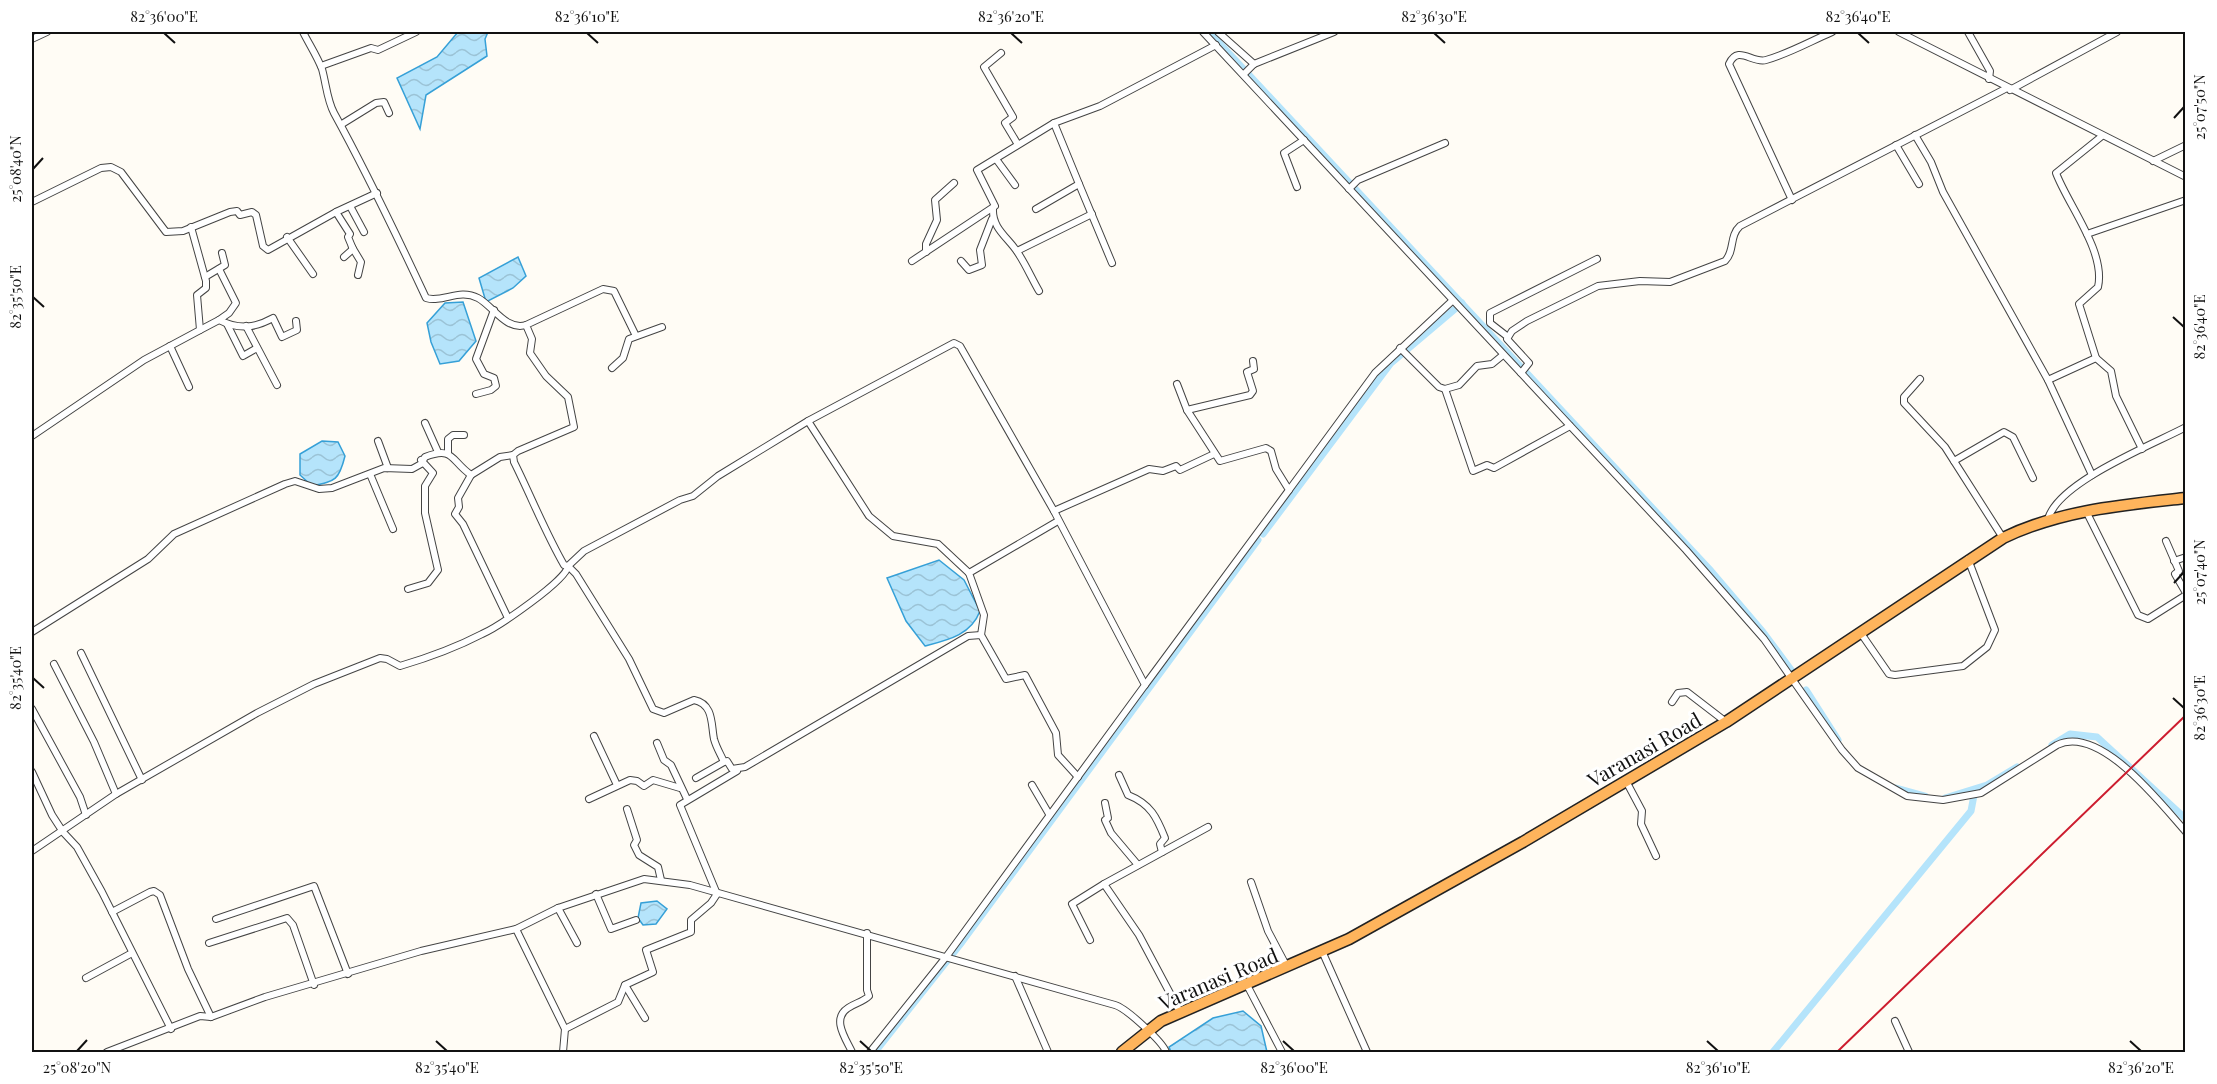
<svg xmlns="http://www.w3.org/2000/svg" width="2217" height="1084" font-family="'Playfair Display',serif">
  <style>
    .water { fill: url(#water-waves); stroke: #36a0d7; stroke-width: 1.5 }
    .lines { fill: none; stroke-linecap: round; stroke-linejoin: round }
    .canal { stroke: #b5e4fb; stroke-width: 7 }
    .minor-casing { stroke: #444; stroke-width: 8 }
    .trunk-casing { stroke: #222; stroke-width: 13 }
    .minor { stroke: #fff; stroke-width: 6 }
    .trunk { stroke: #feb45c; stroke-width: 10 }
    .rail { stroke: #cd1d2f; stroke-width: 2 }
    .ticks { fill: none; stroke: #111; stroke-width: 2 }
    .labels { text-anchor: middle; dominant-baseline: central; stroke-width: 6; stroke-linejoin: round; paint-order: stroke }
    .street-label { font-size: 20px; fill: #111; stroke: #fff }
    .neatline { fill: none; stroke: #111; stroke-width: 2 }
    .ticks-label { font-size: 15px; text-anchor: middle; fill: #111 }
  </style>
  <defs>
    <pattern id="water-waves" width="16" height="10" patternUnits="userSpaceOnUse" patternTransform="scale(1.5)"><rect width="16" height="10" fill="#b5e4fb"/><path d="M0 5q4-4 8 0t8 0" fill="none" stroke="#9bc3d6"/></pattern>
  </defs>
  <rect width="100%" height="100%" fill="#fffcf5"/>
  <g class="water">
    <polygon points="458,32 488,32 485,39 487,56 426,95 420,129 397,78 437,57"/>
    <polygon points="518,257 526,276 513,288 486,302 479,278"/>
    <polygon points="463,302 476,341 459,361 440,364 431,342 427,323 445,303"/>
    <path d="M322,441l16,1 7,14c-6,24 -9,25 -33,30l-12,-11v-21z"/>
    <path d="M939,560l25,20 16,31c-9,24 -32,29 -55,35l-19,-25 -19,-43z"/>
    <polygon points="657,901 667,909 656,924 643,925 638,918 641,903"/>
    <polygon points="1243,1011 1261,1026 1267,1052 1171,1052 1169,1047 1213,1018"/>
  </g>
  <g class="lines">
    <g class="canal">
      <polyline points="1209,32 1711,571 1763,632 1792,671"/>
      <polyline points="1263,534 1391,363 1462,303"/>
      <polyline points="1806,690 1838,740"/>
      <polyline points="2052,745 2070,734 2097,737 2186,819"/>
      <polyline points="1896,788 1925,796"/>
      <polyline points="1945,798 1987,785 2017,767"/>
      <polyline points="875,1052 962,942 1258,540"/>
      <polyline points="1773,1052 1971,811 1975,790"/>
    </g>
    <g class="minor-casing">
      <g id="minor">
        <path d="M303,32c6,12 14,24 19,37 4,14 5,31 12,44 33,60 63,123 92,185 17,5 33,-10 52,0 15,8 28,33 48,27"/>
        <path d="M1203,32l483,518 78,89 78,111 16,18 49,28 36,4 38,-7 76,-48c43,-21 104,59 129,87"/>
        <polyline points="1218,32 1254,64"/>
        <polyline points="1899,32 2186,177"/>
        <polyline points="1968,32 1990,71 1989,79"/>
        <polyline points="32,39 47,32"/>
        <polyline points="1001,53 984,67 1013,117 1005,123 1017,143"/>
        <polyline points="321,66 371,48 378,50 416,32"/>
        <polyline points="1244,74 1254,64 1334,32"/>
        <polyline points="2010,90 2117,32"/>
        <polyline points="342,124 376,103 384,102 389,113"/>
        <polyline points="1915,135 1931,162 1943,192 2048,380 2092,475"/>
        <polyline points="1896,145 1919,184"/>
        <polyline points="996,159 1015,185"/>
        <polyline points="2153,161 2186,145"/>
        <polyline points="1079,184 1112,263"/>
        <polyline points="1297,187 1284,153 1304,140"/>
        <polyline points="1349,189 1358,180 1445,143"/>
        <path d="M1792,200l-63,-136c9,-20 23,0 37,-4 22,-6 45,-19 66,-28"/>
        <polyline points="32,202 101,168 111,167 121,172 166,232 183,231 230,212 237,211 240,215 252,212 256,215 263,246 268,250 336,212 377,193"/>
        <polyline points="350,206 364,232"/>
        <path d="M993,209c-1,20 16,29 25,44 8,12 14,26 21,38"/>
        <polyline points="1036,209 1079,184 1054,123"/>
        <polyline points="336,212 350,234 348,237 353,249 344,257"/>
        <polyline points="2087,234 2186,200"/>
        <polyline points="287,237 313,274"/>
        <polyline points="352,247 361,262 358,275"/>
        <polyline points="1017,251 1092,214"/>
        <polyline points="926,252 926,244 937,220 935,200 954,183"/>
        <polyline points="912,261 995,206 977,170 1054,123 1100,106 1216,45"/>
        <polyline points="961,261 969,270 982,265 980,250 992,219"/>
        <polyline points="205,277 225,265 222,253"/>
        <polyline points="219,320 229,313 236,303 219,269"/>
        <polyline points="227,324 243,356 257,348"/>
        <polyline points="246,326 277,385"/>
        <path d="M200,330l19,-10c20,10 36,8 54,-2l9,19 15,-7 -1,-9"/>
        <path d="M636,336l-22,-45 -11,-2 -77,36 6,14 -2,14 16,23 22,21 6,30 -56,24 -5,4 1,7c17,34 31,70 50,103l4,1 16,-15 96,-51 13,-4 25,-20 90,-55 146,-78 6,3 94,165 91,174 -199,272 -76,95"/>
        <polyline points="1508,337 1490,323 1490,313 1597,259"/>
        <polyline points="170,346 189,387"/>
        <polyline points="1400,348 1439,387 1445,389 1459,385 1477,366 1492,364 1503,355"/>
        <polyline points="2096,358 2111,371 2116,396 2142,449"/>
        <polyline points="612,368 623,358 629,339 662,327"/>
        <path d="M1521,373l8,-10 -22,-24 5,-8 15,-10 71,-35 42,-5 30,1 55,-21c10,-10 4,-25 15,-35l267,-138"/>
        <polyline points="1920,379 1904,397 1904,403 1945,447 2003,538"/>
        <path d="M2048,380l48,-22 -17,-54 19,-17c8,-35 -30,-82 -42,-114l46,-37"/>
        <polyline points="1445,389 1473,471 1487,465 1494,468 1570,426"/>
        <polyline points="476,394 491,390 496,386 494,378 484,374 476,359 494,310"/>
        <polyline points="1187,410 1250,395 1253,391 1247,372 1254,369 1253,361"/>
        <polyline points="808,421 869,516 893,536 938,544 969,573"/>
        <polyline points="425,423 438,452"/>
        <polyline points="32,436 144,360 200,330 197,295 206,288 206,281 191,227"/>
        <polyline points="378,441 388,468"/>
        <polyline points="448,453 448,439 453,435 464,435"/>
        <polyline points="1954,461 2004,432 2013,437 2033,478"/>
        <polyline points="370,474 393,529"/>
        <polyline points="471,475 458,498 459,507 455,514 463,524 507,616"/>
        <polyline points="1289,490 1375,373 1452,301"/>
        <polyline points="1054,511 1149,469 1163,471 1176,466 1180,470 1214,454"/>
        <polyline points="2086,511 2138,615 2148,619 2186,595"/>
        <path d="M2048,519c10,-37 104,-74 138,-92"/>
        <polyline points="2166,541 2179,571 2175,574 2186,593"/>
        <polyline points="2174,561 2186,557"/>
        <polyline points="408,589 428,583 438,570 425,513 425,486 433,473 421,460"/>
        <path d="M32,632l116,-73 26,-25 111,-50 10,-3 24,8 13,-1 52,-20 28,1 9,-5 4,-7c29,-11 25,3 46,18l29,-18 13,-2"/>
        <polyline points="1860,632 1889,674 1895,675 1963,666 1987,647 1995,630 1968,559"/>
        <polyline points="981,635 984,615 969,573 1058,521"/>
        <polyline points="81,653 142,780"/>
        <polyline points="54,664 94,742 116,794"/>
        <polyline points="1145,685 1289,490 1276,469 1271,451 1266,448 1220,461 1187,410 1177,384"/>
        <polyline points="1672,702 1678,693 1687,692 1726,722"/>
        <polyline points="32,709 80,797 86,815"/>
        <polyline points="594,736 617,785"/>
        <polyline points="657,743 664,760 671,765 687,799"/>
        <polyline points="32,772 52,815 63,832 77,847 102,892 171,1029"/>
        <path d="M1119,775l9,20c23,9 29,23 37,43l-5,6 2,8"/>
        <polyline points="696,778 724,762"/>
        <polyline points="1626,781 1642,811 1641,824 1656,856"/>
        <polyline points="1032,785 1049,814"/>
        <polyline points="589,799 630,780 637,781 644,786 653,780 680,788"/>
        <polyline points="1105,803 1108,818 1105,820 1111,833 1138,865"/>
        <polyline points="627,809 637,840 634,845 639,855 658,867 661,880"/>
        <path d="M32,851l84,-57 141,-81 57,-29 66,-26 7,1 13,7c27,-8 57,-19 82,-32 16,-7 85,-54 86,-68l8,8 53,85 24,50 11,4 30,-13c20,4 17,25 20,39 2,8 7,16 10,23l3,-1 5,8 13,-2 223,-131 13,-1 25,44 19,-4 31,58 2,22 20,22"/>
        <polyline points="1251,882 1268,931 1287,967"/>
        <polyline points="596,894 611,929 636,920"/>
        <polyline points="558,908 577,943"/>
        <polyline points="112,912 150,892 154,891 160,895 188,969 211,1017"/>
        <polyline points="216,919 314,886 348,974"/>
        <polyline points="516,929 565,1029 563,1052"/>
        <polyline points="1090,940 1072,904 1104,884"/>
        <polyline points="209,943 287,918 293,925 314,985"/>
        <polyline points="1322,951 1367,1052"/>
        <polyline points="1015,976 1048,1052"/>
        <polyline points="86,978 132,953"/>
        <polyline points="625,985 645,1018"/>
        <polyline points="1247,985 1282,1052"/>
        <polyline points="1180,1012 1139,935 1104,884 1208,827"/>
        <polyline points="1895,1021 1909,1052"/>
        <polyline points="565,1029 618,1002 625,985 653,972 646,950 691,932 691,920 711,903 717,894 680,805 737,771"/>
        <path d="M107,1052l93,-36 11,1 54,-20 156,-46 95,-22 42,-21 86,-29 46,6 425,120c11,3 48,37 51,47"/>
        <path d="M852,1052c-6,-13 -21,-33 -4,-44 7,-5 15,-6 21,-12l-2,-6v-57"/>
      </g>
    </g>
    <g class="trunk-casing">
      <path id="trunk" d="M1122,1052l39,-31 188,-82 174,-97 203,-120 277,-184c58,-28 119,-33 183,-40"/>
    </g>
    <use href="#minor" class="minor"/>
    <use href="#trunk" class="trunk"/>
    <polyline class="rail" points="1837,1052 2186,715"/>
  </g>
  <path class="ticks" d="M164,33l11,10M587,33l11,10M1011,33l11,10M1434,33l11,10M1858,33l11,10M2174,118l10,-11M33,169l10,-11M33,297l11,10M2173,317l11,10M2174,583l10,-11M33,678l11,10M2173,698l11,10M436,1041l11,10M860,1041l11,10M1283,1041l11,10M1707,1041l11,10M2130,1041l11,10M77,1051l10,-11"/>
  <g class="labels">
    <g class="street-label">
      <text transform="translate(1644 749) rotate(-30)">Varanasi Road</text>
      <text transform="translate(1218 978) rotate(-23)">Varanasi Road</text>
    </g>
  </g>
  <rect width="2217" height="1084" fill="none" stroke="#ffffff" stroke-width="66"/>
  <rect x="33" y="33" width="2151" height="1018" class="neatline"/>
  <g class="ticks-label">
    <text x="164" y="22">82°36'00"E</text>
    <text x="587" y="22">82°36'10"E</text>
    <text x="1011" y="22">82°36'20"E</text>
    <text x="1434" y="22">82°36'30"E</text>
    <text x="1858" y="22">82°36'40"E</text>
    <text transform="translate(2200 107) rotate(-90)" y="5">25°07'50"N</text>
    <text transform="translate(16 169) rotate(-90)" y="5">25°08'40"N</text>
    <text transform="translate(16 297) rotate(-90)" y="5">82°35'50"E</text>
    <text transform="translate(2200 327) rotate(-90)" y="5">82°36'40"E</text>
    <text transform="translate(2200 572) rotate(-90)" y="5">25°07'40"N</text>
    <text transform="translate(16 678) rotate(-90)" y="5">82°35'40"E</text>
    <text transform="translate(2200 708) rotate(-90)" y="5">82°36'30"E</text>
    <text x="77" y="1073">25°08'20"N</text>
    <text x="447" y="1073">82°35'40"E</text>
    <text x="871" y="1073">82°35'50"E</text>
    <text x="1294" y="1073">82°36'00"E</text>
    <text x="1718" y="1073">82°36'10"E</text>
    <text x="2141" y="1073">82°36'20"E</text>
  </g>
</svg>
